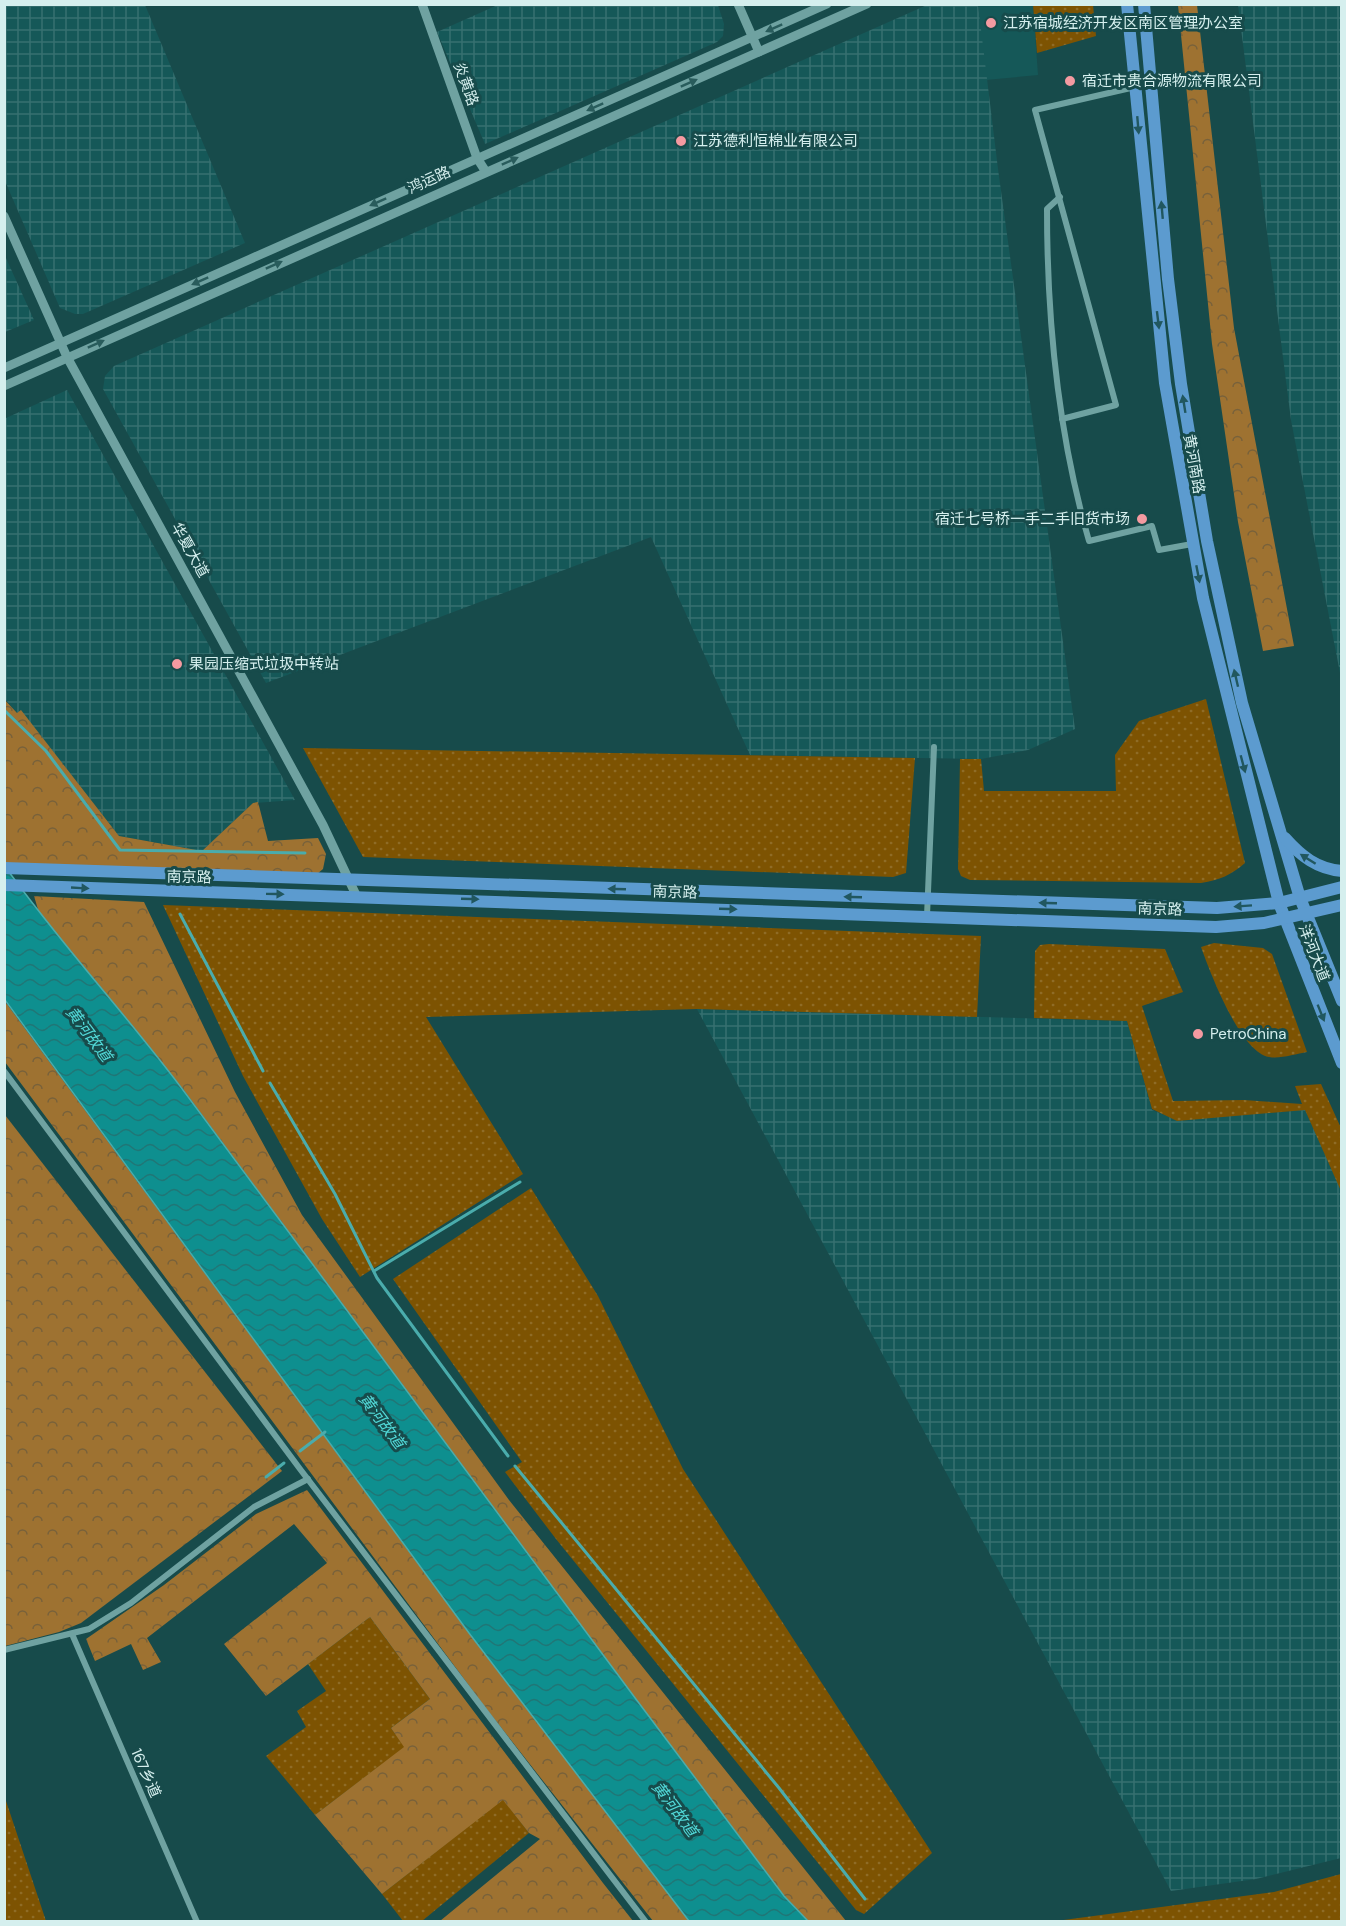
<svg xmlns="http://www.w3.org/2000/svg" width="1346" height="1926" font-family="'DM Sans','Noto Sans SC',sans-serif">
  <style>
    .built { fill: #155858 }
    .industrial { fill: url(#industrial-grid) }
    .grass { fill: url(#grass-dots) }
    .forest { fill: url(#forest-crowns) }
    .water { fill: url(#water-waves); stroke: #4aacac; stroke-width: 1.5 }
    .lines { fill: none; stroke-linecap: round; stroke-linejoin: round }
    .stream { stroke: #4aacac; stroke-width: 3 }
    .minor { stroke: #6fa2a1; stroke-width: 6 }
    .tertiary { stroke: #6fa2a1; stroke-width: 9 }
    .primary { stroke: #5c9bcf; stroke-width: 12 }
    .oneway { fill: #295c5c }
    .oneway2 { fill: #21575f }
    .poi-dot { fill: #f49aa1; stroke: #174b4b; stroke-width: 2 }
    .labels { text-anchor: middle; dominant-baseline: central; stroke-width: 6; stroke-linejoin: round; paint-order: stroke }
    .poi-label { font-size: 15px; fill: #d5efee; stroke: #174b4b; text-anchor: start }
    .street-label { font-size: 15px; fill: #d5efee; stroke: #174b4b }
    .water-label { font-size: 16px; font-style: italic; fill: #52dad9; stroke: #174b4b }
  </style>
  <defs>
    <pattern id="industrial-grid" width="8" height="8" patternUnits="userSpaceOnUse" patternTransform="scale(1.5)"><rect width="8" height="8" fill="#155858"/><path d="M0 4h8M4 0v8" fill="none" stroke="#367070"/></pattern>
    <pattern id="grass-dots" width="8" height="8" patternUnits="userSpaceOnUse" patternTransform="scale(1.5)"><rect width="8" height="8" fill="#7d5302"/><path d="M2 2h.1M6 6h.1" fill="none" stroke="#8f6c27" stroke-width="1.8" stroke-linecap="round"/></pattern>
    <pattern id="forest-crowns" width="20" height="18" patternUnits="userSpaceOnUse" patternTransform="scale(1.5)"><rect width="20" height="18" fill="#9e7231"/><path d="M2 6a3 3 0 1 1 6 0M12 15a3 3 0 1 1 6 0" fill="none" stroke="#78613a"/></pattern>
    <pattern id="water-waves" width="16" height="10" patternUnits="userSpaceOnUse" patternTransform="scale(1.5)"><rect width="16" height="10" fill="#0e8f8f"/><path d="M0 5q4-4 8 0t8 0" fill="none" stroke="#207676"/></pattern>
  </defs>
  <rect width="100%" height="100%" fill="#174b4b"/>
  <polygon class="built" points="978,5 1033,5 1038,75 985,80"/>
  <g class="industrial">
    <polygon points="500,4 718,5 724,24 723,36 717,42 485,144 437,32"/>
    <polygon points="4,5 145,5 245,243 83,314 75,314 60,308 5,181"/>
    <polygon points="927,5 978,5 998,169 1075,729 1028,750 981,759 750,755 651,537 266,683 103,389 105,376 114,366"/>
    <polygon points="1238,5 1341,5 1341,678 1291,420"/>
    <polygon points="5,256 34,320 5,332 4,332"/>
    <polygon points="67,390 295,800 253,803 202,851 119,836 21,711 17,713 5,699 4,419"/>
    <polygon points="697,1009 1127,1021 1152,1110 1177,1120 1305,1110 1342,1191 1341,1858 1256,1879 1171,1891"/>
  </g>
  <g class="grass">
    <polygon points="1033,5 1093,5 1096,36 1037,53"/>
    <path d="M1206,699l39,164c-14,12 -25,17 -44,20l-231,-3 -9,-4 -3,-7 2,-110h21l3,32h132l-1,-36 24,-34z"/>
    <polygon points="303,748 915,758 906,873 893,877 363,857"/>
    <polygon points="163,905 981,936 977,1017 697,1009 426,1017 523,1174 360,1277 322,1219 243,1076"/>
    <path d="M1214,943l49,5 9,6 35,98c-11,2 -27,7 -38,5 -29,-5 -59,-85 -68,-110z"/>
    <polygon points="1049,944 1165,949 1183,992 1142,1006 1173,1101 1244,1100 1302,1104 1295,1086 1321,1084 1341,1128 1341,1191 1305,1110 1177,1121 1152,1109 1127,1021 1034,1018 1035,951 1040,945"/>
    <polygon points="531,1188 598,1296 683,1469 932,1853 864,1914 856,1910 556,1539 505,1472 522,1462 393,1279"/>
    <polygon points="370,1617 430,1699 391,1728 405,1747 315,1815 266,1756 306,1727 297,1711 326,1691 308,1664"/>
    <polygon points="5,1798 46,1921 5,1921"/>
    <polygon points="503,1799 529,1833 422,1921 403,1921 382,1894"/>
    <polygon points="1341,1874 1341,1921 1056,1921 1274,1892"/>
  </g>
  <g class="forest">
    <polygon points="1178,5 1197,5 1234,328 1294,646 1263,651 1238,522 1212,344"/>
    <polygon points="4,699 17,713 21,710 119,836 202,851 253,803 258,802 268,841 318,838 326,854 323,869 317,874 5,864"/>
    <polygon points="34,896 144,902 235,1092 302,1215 509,1500 846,1921 808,1921 784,1896 555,1592 183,1089 40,916"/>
    <polygon points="4,1000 469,1633 689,1921 653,1921 485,1707 5,1062"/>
    <polygon points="5,1115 282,1471 81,1623 59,1632 5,1646"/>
    <polygon points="307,1490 603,1883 633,1921 440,1921 540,1839 529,1833 503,1800 382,1894 315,1815 404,1747 391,1728 430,1699 370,1617 266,1696 224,1644 327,1563 294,1524 147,1638 161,1662 143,1670 131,1644 95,1661 86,1639 164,1585 256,1514"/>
  </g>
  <path class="water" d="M4,865c57,80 124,151 182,229 199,268 397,536 598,802l24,25h-119l-220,-288 -464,-633z"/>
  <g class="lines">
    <g class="stream">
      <polyline points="4,710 46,751 120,850 305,853"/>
      <polyline points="180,914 263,1071"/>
      <polyline points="270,1083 335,1194 377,1278 508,1456"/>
      <polyline points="374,1271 520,1182"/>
      <polyline points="300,1451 325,1432"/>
      <polyline points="515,1466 779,1788 865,1899"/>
      <polyline points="266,1477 284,1463"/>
    </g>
    <g class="minor">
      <path d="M1060,197l-13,12c0,112 11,225 42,332l63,-15 7,24 33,-6"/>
      <polyline points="1062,419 1116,405 1035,110 1135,87"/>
      <polyline points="927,916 934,747"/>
      <polyline points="4,1071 300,1469 646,1922"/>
      <polyline points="72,1634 197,1922"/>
      <polyline points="4,1650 89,1629 131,1603 254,1507 308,1479"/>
    </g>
    <g class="tertiary">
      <polyline points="422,4 477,158 486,172"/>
      <polyline points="738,4 759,52"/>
      <polyline points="4,216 67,357 323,825 356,895"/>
      <polyline points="4,368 827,4"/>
      <polyline points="4,386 867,4"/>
    </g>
    <g class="primary">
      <polyline points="1127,4 1165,383 1203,598 1279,903 1342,1063"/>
      <polyline points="1144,4 1168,279 1181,384 1207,541 1242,703 1300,898 1342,1001"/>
      <path d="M1285,838c16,18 32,31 57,33"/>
      <polyline points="4,868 1217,908 1279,903 1342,887"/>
      <polyline points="4,885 1216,927 1264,923 1342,905"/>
    </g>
  </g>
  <defs><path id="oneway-solid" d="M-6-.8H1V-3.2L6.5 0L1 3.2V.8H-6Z" transform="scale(1.5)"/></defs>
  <g class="oneway">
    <use href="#oneway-solid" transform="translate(774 28) rotate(156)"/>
    <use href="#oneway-solid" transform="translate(689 83) rotate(-24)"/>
    <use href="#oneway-solid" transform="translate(595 107) rotate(156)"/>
    <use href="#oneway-solid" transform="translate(510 161) rotate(-24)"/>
    <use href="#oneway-solid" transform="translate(378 202) rotate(156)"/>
    <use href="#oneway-solid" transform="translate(274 265) rotate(-24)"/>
    <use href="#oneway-solid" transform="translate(200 281) rotate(156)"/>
    <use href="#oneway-solid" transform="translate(96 344) rotate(-24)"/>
  </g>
  <g class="oneway2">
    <use href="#oneway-solid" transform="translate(1138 125) rotate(85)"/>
    <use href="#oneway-solid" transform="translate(1162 210) rotate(-95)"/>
    <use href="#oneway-solid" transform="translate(1158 320) rotate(83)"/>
    <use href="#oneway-solid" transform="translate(1184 404) rotate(-99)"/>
    <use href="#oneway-solid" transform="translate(1198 574) rotate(79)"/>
    <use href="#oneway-solid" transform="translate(1236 678) rotate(-103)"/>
    <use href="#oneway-solid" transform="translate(1243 764) rotate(75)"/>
    <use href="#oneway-solid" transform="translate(1308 859) rotate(-148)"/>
    <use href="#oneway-solid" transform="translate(80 888) rotate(3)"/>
    <use href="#oneway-solid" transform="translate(617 889) rotate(-178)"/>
    <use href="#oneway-solid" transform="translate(275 894) rotate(1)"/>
    <use href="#oneway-solid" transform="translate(853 897) rotate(-178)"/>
    <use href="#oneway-solid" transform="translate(470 899) rotate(2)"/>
    <use href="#oneway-solid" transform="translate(1048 903) rotate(-178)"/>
    <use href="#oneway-solid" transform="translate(1243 906) rotate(176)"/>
    <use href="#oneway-solid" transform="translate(728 909) rotate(2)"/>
    <use href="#oneway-solid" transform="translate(1321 1013) rotate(68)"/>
  </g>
  <g class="poi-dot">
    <circle cx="991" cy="23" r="6"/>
    <circle cx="1070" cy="81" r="6"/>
    <circle cx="681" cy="141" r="6"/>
    <circle cx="1142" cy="519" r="6"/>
    <circle cx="177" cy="664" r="6"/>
    <circle cx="1198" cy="1034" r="6"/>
  </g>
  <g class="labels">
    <g class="poi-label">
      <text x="1003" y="23">江苏宿城经济开发区南区管理办公室</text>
      <text x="1082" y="81">宿迁市贵合源物流有限公司</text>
      <text x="693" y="141">江苏德利恒棉业有限公司</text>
      <text x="1130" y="519" text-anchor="end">宿迁七号桥一手二手旧货市场</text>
      <text x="189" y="664">果园压缩式垃圾中转站</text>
      <text x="1210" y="1034">PetroChina</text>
    </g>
    <g class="street-label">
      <text transform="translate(466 84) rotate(70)">炎黄路</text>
      <text transform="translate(429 180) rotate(-24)">鸿运路</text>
      <text transform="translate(1194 464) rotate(80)">黄河南路</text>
      <text transform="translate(190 550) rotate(61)">华夏大道</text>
      <text transform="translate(189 877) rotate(1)">南京路</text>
      <text transform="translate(675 892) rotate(2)">南京路</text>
      <text transform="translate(1160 909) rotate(2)">南京路</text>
      <text transform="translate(1314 953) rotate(69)">洋河大道</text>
      <text transform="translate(146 1773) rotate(66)">167乡道</text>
    </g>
    <g class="water-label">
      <text transform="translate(89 1034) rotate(53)">黄河故道</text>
      <text transform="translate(382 1421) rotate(53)">黄河故道</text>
      <text transform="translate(675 1809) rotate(53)">黄河故道</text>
    </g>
  </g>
  <rect width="1346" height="1926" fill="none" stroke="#d5efee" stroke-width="12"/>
</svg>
